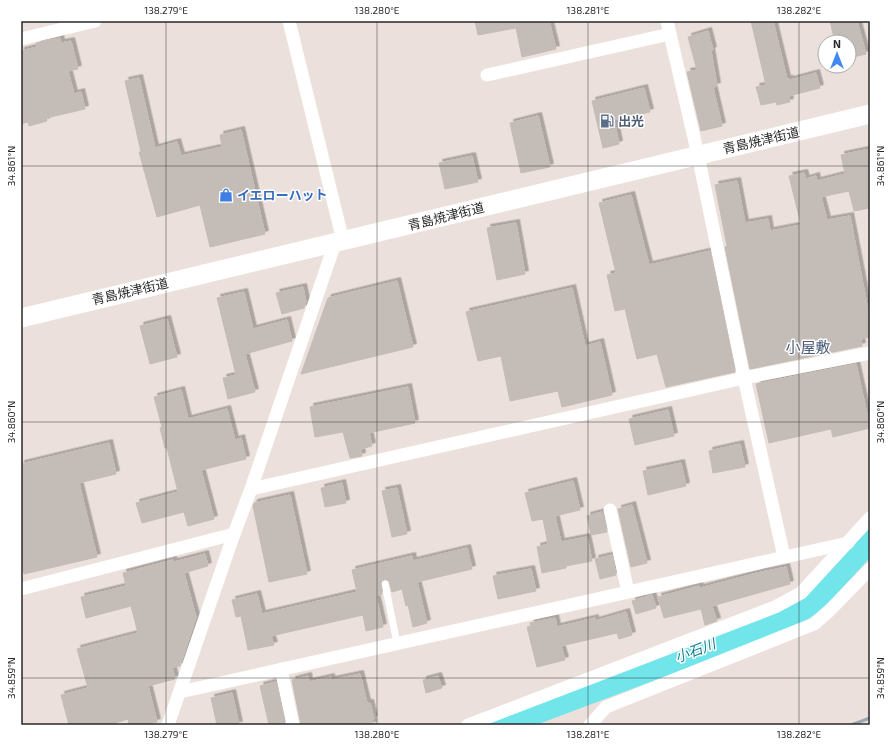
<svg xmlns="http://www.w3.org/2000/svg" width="891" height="746" font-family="'Exo 2','Noto Sans JP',sans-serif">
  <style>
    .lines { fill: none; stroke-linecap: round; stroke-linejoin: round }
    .river { stroke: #71e5ea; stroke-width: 28 }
    .building { fill: #c3bcb7; stroke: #c6bcb5; filter: url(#shadow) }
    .service { stroke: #fff; stroke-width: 7 }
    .minor { stroke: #fff; stroke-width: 13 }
    .secondary { stroke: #fff; stroke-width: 19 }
    .rail { stroke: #9ea6b3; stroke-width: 3 }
    .ticks { fill: none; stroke: #292929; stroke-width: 1; stroke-opacity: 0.45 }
    .labels { text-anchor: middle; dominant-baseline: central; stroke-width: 3; stroke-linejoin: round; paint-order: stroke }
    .service-label { font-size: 13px; font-weight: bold; fill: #4e5e75; stroke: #fff; text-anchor: start }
    .street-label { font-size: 13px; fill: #292929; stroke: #fff }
    .shop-label { font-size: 13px; font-weight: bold; fill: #366cbe; stroke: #fff; text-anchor: start }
    .water-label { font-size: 14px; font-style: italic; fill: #127f8d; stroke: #fff }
    .quarter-label { font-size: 15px; fill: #4b5d78; stroke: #fff }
    .neatline { fill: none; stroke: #292929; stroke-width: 1.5 }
    .ticks-label { font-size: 10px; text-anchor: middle; fill: #292929 }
  </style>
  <defs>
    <filter id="shadow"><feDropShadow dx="3.5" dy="-3.5" stdDeviation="0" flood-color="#0004"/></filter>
  </defs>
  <rect width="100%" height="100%" fill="#ebe0db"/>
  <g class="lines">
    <polyline class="river" points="496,725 789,615 813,599 870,537"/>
  </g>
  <g class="building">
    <polygon points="475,21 549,21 556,49 522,57 516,28 478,35"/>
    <polygon points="751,21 773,21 787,79 790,79 790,80 816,73 820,88 789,96 790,102 777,105 776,102 761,105 756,87 766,85"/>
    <polygon points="830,21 857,21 866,54 849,58 849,42 835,42"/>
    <polygon points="708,31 713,50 711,51 717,86 713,87 722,126 701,131 687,72 697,70 688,37"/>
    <polygon points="60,38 61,43 71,41 78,69 68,71 74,94 81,92 85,109 46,118 47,121 29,126 28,122 21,124 21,51 37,47 36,43"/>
    <polygon points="139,78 155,148 177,142 181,156 222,147 220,135 241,130 265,234 210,247 200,205 157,217 139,152 141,152 125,81"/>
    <polygon points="644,88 650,112 614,120 619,144 603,148 592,101"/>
    <polygon points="538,116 550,167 521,173 510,123"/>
    <polygon points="870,149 870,208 854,211 849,191 821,197 827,220 850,216 870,321 870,337 861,339 862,346 750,369 725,247 727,246 715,185 737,181 745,223 768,219 770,231 801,225 789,176 804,173 806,179 816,176 817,181 845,174 841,155"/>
    <polygon points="472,156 478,182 445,189 439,163"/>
    <polygon points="631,195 649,265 710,251 735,372 666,387 657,354 637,359 625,309 615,311 607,275 616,273 599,203"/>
    <polygon points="516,223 525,274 497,280 487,228"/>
    <polygon points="397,281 413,347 301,374 328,298"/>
    <polygon points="303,287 306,302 304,308 282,314 276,293"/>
    <polygon points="572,288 585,346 600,342 612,395 562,407 558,391 510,401 501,356 478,361 466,312"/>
    <polygon points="244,292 253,329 287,320 292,341 245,354 255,392 228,399 223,378 236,375 217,298"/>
    <polygon points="167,319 177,357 150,364 140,326"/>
    <polygon points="856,364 870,428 833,437 831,429 769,443 756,384"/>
    <polygon points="408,387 415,423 369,433 372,446 361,449 362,456 350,458 343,432 315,437 310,407"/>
    <polygon points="181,390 188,419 227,409 235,440 241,438 246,459 201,470 214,519 188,526 184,512 142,523 136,503 178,492 167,448 165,448 160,428 162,427 154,397"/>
    <polygon points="668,410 674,436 635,445 629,419"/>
    <polygon points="109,443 116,474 79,483 97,557 24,574 21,563 21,464"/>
    <polygon points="740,444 745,467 713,473 709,451"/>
    <polygon points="681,463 686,486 648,495 643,471"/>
    <polygon points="573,481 580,510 555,516 561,542 587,537 592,561 566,566 566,568 542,573 537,547 548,544 543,519 532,521 525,493"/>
    <polygon points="342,483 346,503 325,507 321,488"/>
    <polygon points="397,488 407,534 392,537 382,491"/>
    <polygon points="290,495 307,574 269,582 253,506 254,503"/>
    <polygon points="632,505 647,563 631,567 618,509"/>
    <polygon points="602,512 607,532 591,535 587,516"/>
    <polygon points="467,548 472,569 417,582 427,623 413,627 408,605 406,606 402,589 392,592 389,581 384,579 380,583 382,594 376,596 383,627 366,631 363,615 271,636 274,645 248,650 241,616 236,617 232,600 257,594 262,614 357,592 352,570 412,556 413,561"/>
    <polygon points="205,554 208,566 184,573 196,617 180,666 172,667 175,679 148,686 157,722 146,725 129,725 128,719 109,725 69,725 61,695 88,688 77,649 138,633 131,606 86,618 81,597 126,586 123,573 173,560 174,562"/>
    <polygon points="612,555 616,575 600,579 595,559"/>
    <polygon points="786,567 790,584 712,606 717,621 705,625 701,609 664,618 658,597 699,586 700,588 757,573"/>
    <polygon points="531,569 536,591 498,599 493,576"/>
    <polygon points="652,595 656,608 636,614 632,601"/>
    <polygon points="626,612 632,635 619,639 617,633 561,646 565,660 537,667 527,627 531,626 530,623 555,618 557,627 595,618 595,621"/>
    <polygon points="360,674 367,703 370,703 374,719 372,719 373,725 301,725 292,680 308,676 309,682 331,677 331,680"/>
    <polygon points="438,676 442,688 426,693 423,680"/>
    <polygon points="276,682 285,725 269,725 260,686"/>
    <polygon points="232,693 239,725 217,725 211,698"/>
  </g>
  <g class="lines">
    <polyline class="service" points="385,584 397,643"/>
    <g class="minor">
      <polyline points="289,21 343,241"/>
      <polyline points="667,21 698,155 744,378 784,557"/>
      <polyline points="21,39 95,21"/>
      <polyline points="487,75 670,34"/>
      <polyline points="251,489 744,378 870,353"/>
      <polyline points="610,510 628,592"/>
      <polyline points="21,589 234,534"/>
      <polyline points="281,669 293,725"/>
      <polyline points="180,692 848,543"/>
      <polyline points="168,725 234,534 251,489 335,243"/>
      <polyline points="468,725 775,607 801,593 870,518"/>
      <polyline points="590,725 606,707 814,624 830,610 870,569"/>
    </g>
    <polyline class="secondary" points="21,318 870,114"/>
    <polyline class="rail" points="851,725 870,718"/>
  </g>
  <path class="ticks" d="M166,21v704M377,21v704M588,21v704M799,21v704M21,166h849M21,422h849M21,678h849"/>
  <defs>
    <g id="fuel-bare" transform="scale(1.08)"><path d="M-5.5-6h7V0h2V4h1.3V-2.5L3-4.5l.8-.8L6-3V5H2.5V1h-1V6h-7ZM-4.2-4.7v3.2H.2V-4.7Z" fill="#5c6f8a" stroke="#fff" stroke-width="2.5" paint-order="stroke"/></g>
    <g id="shop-bare" transform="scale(1.08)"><path d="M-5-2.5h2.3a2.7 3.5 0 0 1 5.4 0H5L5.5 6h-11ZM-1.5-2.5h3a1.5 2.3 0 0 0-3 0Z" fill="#3f7fe0" stroke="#fff" stroke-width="2.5" paint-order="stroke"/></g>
  </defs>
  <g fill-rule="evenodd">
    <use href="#fuel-bare" x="607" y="121"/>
    <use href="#shop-bare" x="226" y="195"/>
  </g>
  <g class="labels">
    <g class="service-label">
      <text x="618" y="121">出光</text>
    </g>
    <g class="street-label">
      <text transform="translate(761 140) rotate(-13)">青島焼津街道</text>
      <text transform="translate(446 216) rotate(-14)">青島焼津街道</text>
      <text transform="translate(130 291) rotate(-13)">青島焼津街道</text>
    </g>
    <g class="shop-label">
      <text x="237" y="195">イエローハット</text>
    </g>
    <g class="water-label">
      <text transform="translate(695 650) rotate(-21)">小石川</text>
    </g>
    <g class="quarter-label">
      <text x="808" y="347">小屋敷</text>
    </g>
  </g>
  <rect width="891" height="746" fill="none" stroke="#ffffff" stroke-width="44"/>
  <g transform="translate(837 54)"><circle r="19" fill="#ffffff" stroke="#a9a9a9"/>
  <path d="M0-3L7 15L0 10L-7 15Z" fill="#408af3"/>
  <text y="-6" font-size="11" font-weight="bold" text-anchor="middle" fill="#292929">N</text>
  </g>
  <rect x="22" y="22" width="847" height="702" class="neatline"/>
  <g class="ticks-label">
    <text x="166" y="14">138.279°E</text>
    <text x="377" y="14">138.280°E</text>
    <text x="588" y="14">138.281°E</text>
    <text x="799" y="14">138.282°E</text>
    <text transform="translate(11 166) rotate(-90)" y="4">34.861°N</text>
    <text transform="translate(880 166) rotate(-90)" y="4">34.861°N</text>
    <text transform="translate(11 422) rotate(-90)" y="4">34.860°N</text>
    <text transform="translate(880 422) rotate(-90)" y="4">34.860°N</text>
    <text transform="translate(11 678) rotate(-90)" y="4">34.859°N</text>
    <text transform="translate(880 678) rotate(-90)" y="4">34.859°N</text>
    <text x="166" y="738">138.279°E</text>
    <text x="377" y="738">138.280°E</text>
    <text x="588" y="738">138.281°E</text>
    <text x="799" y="738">138.282°E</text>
  </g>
</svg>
